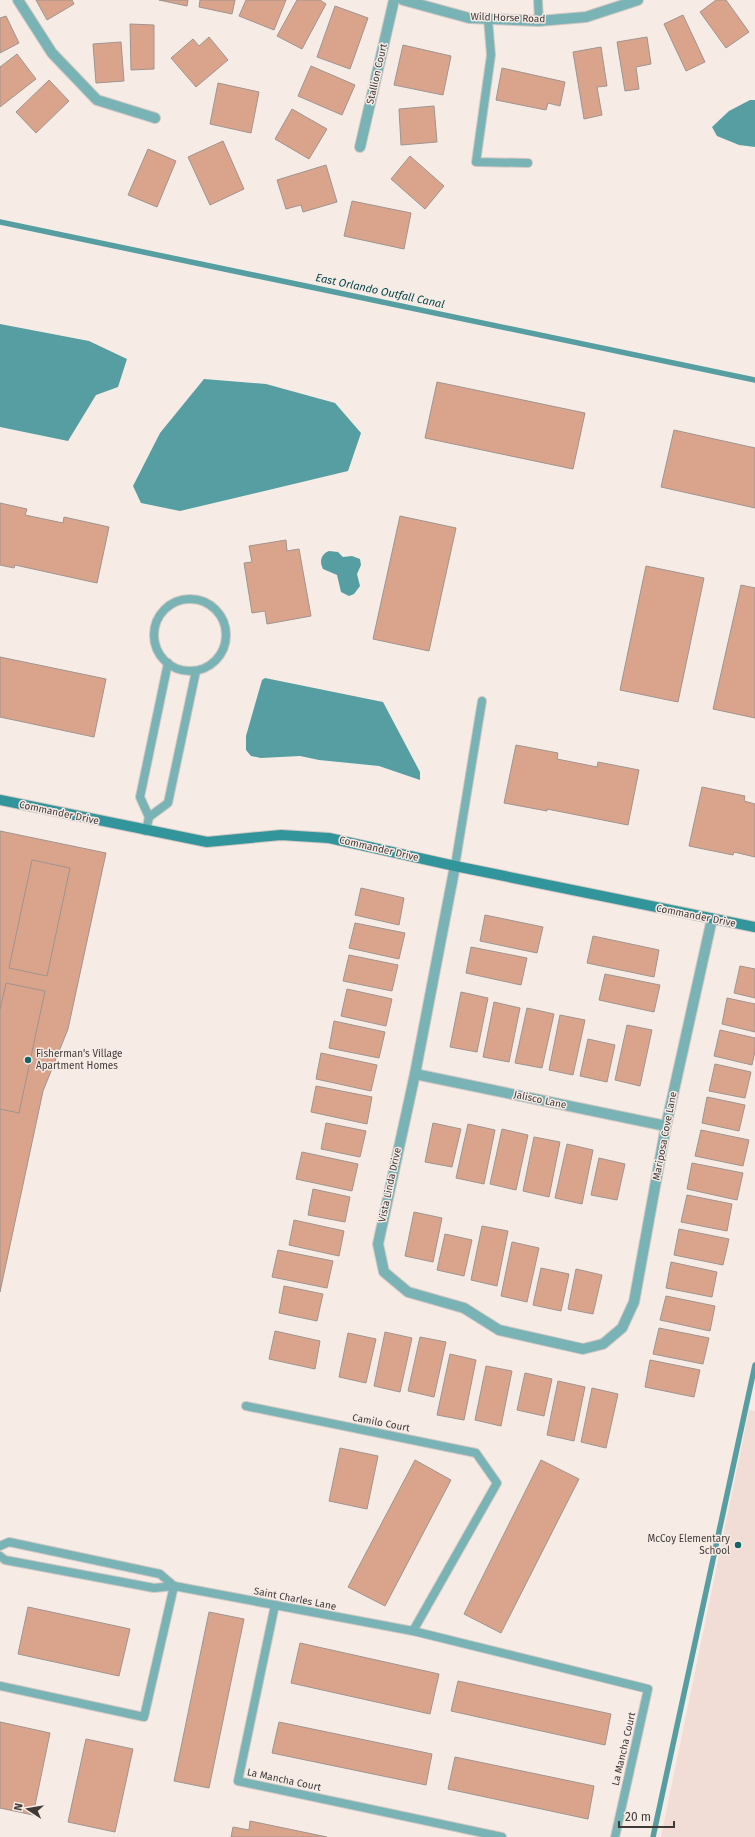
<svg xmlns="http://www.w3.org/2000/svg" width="755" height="1837" font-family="'Fira Sans',sans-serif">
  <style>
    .built { fill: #f1ddd5 }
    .water { fill: #569ea2 }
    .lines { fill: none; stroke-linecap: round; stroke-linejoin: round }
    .stream { stroke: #569ea2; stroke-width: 5.5 }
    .building { fill: #daa48c; stroke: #9f948f }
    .lane-casing { stroke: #d2c8c3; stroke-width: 10 }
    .street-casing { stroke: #d2c8c3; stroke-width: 12 }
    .secondary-casing { stroke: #d2c8c3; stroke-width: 12 }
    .lane { stroke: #7ab3b6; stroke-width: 8 }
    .street { stroke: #7ab3b6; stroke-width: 10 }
    .secondary { stroke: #31959b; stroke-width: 10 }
    .poi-dot { fill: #146368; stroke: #f7ebe6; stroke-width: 1.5 }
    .labels { text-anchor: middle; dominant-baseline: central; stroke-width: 3; stroke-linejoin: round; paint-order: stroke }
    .street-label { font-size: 10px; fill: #3f3a38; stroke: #f7ebe6 }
    .poi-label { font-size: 10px; fill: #3f3a38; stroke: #f7ebe6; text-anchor: start }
    .water-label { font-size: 11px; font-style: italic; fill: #004448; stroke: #f7ebe6 }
  </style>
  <rect width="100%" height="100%" fill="#f7ebe6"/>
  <polygon class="built" points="749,1410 755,1411 755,1837 661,1837"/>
  <g class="water">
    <polygon points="750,100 755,100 755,147 739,145 717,136 712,127 729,111"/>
    <polygon points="0,324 89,341 127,359 118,387 96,395 68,441 0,427"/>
    <polygon points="204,379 266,384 335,403 361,433 348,471 180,511 141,503 133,486 160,433"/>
    <path d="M329,551l9,1 5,5 9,-1 8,3 1,6 -4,9 3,12 -6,8 -5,2 -8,-4 -4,-17 -14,-6c-4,-8 -2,-15 6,-18z"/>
    <polygon points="265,678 383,702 420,772 420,780 379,766 319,760 300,756 261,758 251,756 246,750 246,736 262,680"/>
  </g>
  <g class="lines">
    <g class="stream">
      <polyline points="0,222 755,380"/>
      <polyline points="653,1837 755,1365"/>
    </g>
  </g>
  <g class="building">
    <polygon points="36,0 72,0 74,4 47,20"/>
    <polygon points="159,0 188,0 187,6"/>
    <polygon points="200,0 235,0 232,14 199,7"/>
    <polygon points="246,0 286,0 274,30 239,16"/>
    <polygon points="297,0 320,0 326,4 302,49 277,36"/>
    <polygon points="716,0 726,0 749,32 726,48 700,12"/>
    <polygon points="335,6 368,18 350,69 317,57"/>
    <polygon points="683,15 705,62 686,71 664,24"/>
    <polygon points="6,16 19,43 0,53 0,18"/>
    <polygon points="130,24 154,25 154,69 131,70"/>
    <polygon points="209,37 228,60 196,87 171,58 193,39 199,46"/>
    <polygon points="647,37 651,64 636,67 639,89 625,91 617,42"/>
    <polygon points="121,42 124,81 96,83 93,44"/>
    <polygon points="403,45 451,56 443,95 394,85"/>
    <polygon points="601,47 607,86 597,87 602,115 584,119 573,52"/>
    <polygon points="17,54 36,79 0,107 0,67"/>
    <polygon points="311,66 355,85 342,115 298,96"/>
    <polygon points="502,68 565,82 560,106 548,103 546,110 496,100"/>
    <polygon points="49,80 69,101 36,133 16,112"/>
    <polygon points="218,83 259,92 251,133 210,124"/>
    <polygon points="434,106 437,142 401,145 399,109"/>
    <polygon points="292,109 327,129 309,159 275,139"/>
    <polygon points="223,141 244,189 210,205 188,157"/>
    <polygon points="148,149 176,161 157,207 128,195"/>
    <polygon points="410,156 444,186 425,209 391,179"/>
    <polygon points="326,165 337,202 303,212 301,205 286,209 277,180"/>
    <polygon points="352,201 411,213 404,249 344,236"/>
    <polygon points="437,382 585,413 573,469 425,438"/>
    <polygon points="674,430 755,448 755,508 661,487"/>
    <polygon points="0,503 27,509 25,515 63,523 64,517 109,527 97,583 15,565 14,568 0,565"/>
    <polygon points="400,516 456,528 429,651 373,639"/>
    <polygon points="286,540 287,551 299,549 311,616 267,624 265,611 252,613 244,563 252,562 249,546"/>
    <polygon points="646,566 704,578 678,702 620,690"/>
    <polygon points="741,585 755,588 755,718 713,709"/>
    <polygon points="0,657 106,679 94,737 0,717"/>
    <polygon points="516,745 558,753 557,759 597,767 598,762 639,770 628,825 547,809 547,811 504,803"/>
    <polygon points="702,787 745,796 744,801 755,804 755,857 734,852 733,855 689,846"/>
    <polygon points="0,831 106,853 68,1029 43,1091 0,1292"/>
    <polygon points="32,860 70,868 47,976 9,968"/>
    <polygon points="361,888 404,898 399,925 355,915"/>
    <polygon points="485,915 543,927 537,953 480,941"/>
    <polygon points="355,923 405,933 399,959 349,948"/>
    <polygon points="593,936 659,950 654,977 587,963"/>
    <polygon points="471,947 527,958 521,985 466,973"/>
    <polygon points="349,955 398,965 392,991 343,981"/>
    <polygon points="740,966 755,969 755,998 734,993"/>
    <polygon points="605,974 660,985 654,1012 599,1000"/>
    <polygon points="6,983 45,991 19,1113 0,1109 0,1010"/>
    <polygon points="347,989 392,999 386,1026 341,1016"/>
    <polygon points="461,992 488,998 477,1052 450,1047"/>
    <polygon points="727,998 755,1004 755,1032 722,1024"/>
    <polygon points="494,1002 520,1008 509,1062 483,1057"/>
    <polygon points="527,1008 554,1014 542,1068 515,1063"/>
    <polygon points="560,1015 585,1020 573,1075 549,1070"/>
    <polygon points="334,1021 385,1032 379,1058 329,1048"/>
    <polygon points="627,1025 652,1030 640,1086 615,1080"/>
    <polygon points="720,1030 755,1038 755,1051 752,1065 714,1056"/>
    <polygon points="588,1039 615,1045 607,1082 580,1076"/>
    <polygon points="321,1053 377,1065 371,1091 316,1079"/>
    <polygon points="715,1064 751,1072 745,1098 709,1091"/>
    <polygon points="316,1086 372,1097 367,1124 311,1112"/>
    <polygon points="707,1097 745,1105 739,1131 702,1123"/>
    <polygon points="326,1123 366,1131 360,1157 321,1149"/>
    <polygon points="433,1123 461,1129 452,1167 425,1162"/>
    <polygon points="468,1124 495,1130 484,1184 456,1178"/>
    <polygon points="502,1129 528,1135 516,1190 490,1184"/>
    <polygon points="701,1130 749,1140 743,1166 695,1156"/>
    <polygon points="534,1137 560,1142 549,1197 523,1191"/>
    <polygon points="567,1144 593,1150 582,1204 555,1198"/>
    <polygon points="302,1152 358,1164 352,1191 296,1179"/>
    <polygon points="599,1158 625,1164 617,1200 591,1195"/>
    <polygon points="692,1163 743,1173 737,1200 687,1189"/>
    <polygon points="313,1189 350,1197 345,1222 308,1215"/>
    <polygon points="687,1195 732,1204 727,1231 681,1222"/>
    <polygon points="414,1212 442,1218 433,1262 405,1256"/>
    <polygon points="294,1220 344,1231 339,1256 289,1245"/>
    <polygon points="482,1226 508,1231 497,1286 471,1280"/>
    <polygon points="679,1229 729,1239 723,1265 674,1255"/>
    <polygon points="445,1234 472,1240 464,1276 437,1270"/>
    <polygon points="512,1242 539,1248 527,1302 501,1296"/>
    <polygon points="278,1250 333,1261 327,1288 272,1277"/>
    <polygon points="671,1262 717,1272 712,1297 666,1288"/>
    <polygon points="541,1268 569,1274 561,1311 533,1305"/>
    <polygon points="576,1269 602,1275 593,1314 568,1309"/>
    <polygon points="284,1286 323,1294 317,1321 279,1313"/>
    <polygon points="666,1296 715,1306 710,1331 660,1320"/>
    <polygon points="659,1328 709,1338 703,1364 653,1354"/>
    <polygon points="275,1331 320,1341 315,1369 269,1359"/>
    <polygon points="385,1332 412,1338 400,1392 374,1386"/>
    <polygon points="348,1333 376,1339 366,1383 339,1377"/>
    <polygon points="420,1337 446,1342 434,1397 408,1391"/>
    <polygon points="450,1354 476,1360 464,1420 437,1415"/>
    <polygon points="650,1360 700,1370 694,1397 645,1387"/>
    <polygon points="486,1366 512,1371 501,1426 475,1420"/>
    <polygon points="525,1373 552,1379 544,1416 517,1410"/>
    <polygon points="558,1381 585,1387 574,1441 547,1435"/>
    <polygon points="592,1388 618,1394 606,1448 581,1442"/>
    <polygon points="340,1448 378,1456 367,1509 329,1501"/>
    <polygon points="415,1460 451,1480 385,1606 348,1587"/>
    <polygon points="541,1460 579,1479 501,1633 464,1614"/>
    <polygon points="28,1607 130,1629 119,1676 18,1654"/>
    <polygon points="209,1612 244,1619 209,1788 174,1781"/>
    <polygon points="300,1643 439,1674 430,1714 291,1683"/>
    <polygon points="458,1681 611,1714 605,1745 451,1711"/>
    <polygon points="0,1722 50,1733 33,1815 0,1808"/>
    <polygon points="279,1722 432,1754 426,1785 272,1753"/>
    <polygon points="86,1739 133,1749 115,1832 68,1822"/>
    <polygon points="455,1757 594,1786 588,1819 448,1789"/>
    <polygon points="250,1821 327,1837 231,1837 233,1827 249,1830"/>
  </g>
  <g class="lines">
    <g class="lane-casing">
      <g id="lane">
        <polyline points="538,0 539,21"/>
        <polyline points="488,19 491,55 476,162 528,163"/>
        <circle cx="190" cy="635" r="36"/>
        <polyline points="149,817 168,803 196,671"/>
        <polyline points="146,831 149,817 140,797 168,663"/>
        <polyline points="455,866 482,701"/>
        <polyline points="246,1406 476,1453 497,1483 413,1631"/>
        <polyline points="0,1546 9,1542 160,1574 174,1586"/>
        <polyline points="0,1556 5,1560 154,1588 174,1586 413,1631 648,1689 615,1837"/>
        <polyline points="275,1605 238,1781 502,1837"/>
        <polyline points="0,1686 144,1717 174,1586"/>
      </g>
    </g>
    <g class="street-casing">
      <g id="street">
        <polyline points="18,0 52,53 97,100 155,118"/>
        <polyline points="403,0 469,18 539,21 586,17 638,0"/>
        <polyline points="360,147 394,0"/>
        <polyline points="455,866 415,1074 378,1244 384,1272 408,1292 464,1308 499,1330 583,1349 603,1344 622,1328 634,1302 666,1126 712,919"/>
        <polyline points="415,1074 666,1126"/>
      </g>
    </g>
    <g class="secondary-casing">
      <polyline id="secondary" points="0,800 207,842 281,835 329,838 455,866 755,927"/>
    </g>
    <use href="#lane" class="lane"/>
    <use href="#street" class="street"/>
    <use href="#secondary" class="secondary"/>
  </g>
  <g class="poi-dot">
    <circle cx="28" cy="1060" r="4"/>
    <circle cx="738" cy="1545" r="4"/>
  </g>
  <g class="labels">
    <g class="street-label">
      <text transform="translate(508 18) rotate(2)">Wild Horse Road</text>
      <text transform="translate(377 74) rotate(-77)">Stallion Court</text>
      <text transform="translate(59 813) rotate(12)">Commander Drive</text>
      <text transform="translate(379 849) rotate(13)">Commander Drive</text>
      <text transform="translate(696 916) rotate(11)">Commander Drive</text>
      <text transform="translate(540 1100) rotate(12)">Jalisco Lane</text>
      <text transform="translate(665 1136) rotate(-79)">Mariposa Cove Lane</text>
      <text transform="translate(390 1185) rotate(-78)">Vista Linda Drive</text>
      <text transform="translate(381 1423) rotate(11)">Camilo Court</text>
      <text transform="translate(295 1599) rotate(11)">Saint Charles Lane</text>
      <text transform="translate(624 1749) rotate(-77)">La Mancha Court</text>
      <text transform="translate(284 1780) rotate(12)">La Mancha Court</text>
    </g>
    <g class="poi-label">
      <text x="36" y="1054">Fisherman's Village<tspan x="36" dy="12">Apartment Homes</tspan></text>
      <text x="730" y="1539" text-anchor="end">McCoy Elementary<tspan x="730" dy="12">School</tspan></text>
    </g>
    <g class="water-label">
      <text transform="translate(380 291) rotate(12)">East Orlando Outfall Canal</text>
    </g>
  </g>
  <g transform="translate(28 1809) rotate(282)" stroke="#f7ebe6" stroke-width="3" paint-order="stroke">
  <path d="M0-3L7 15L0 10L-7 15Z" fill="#3f3a38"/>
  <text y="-6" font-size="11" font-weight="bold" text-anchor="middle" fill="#3f3a38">N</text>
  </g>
  <path d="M619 1821v6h55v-6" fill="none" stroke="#3f3a38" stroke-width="2"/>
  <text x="625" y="1821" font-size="12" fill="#3f3a38" stroke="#f7ebe6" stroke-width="3" paint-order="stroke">20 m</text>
</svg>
